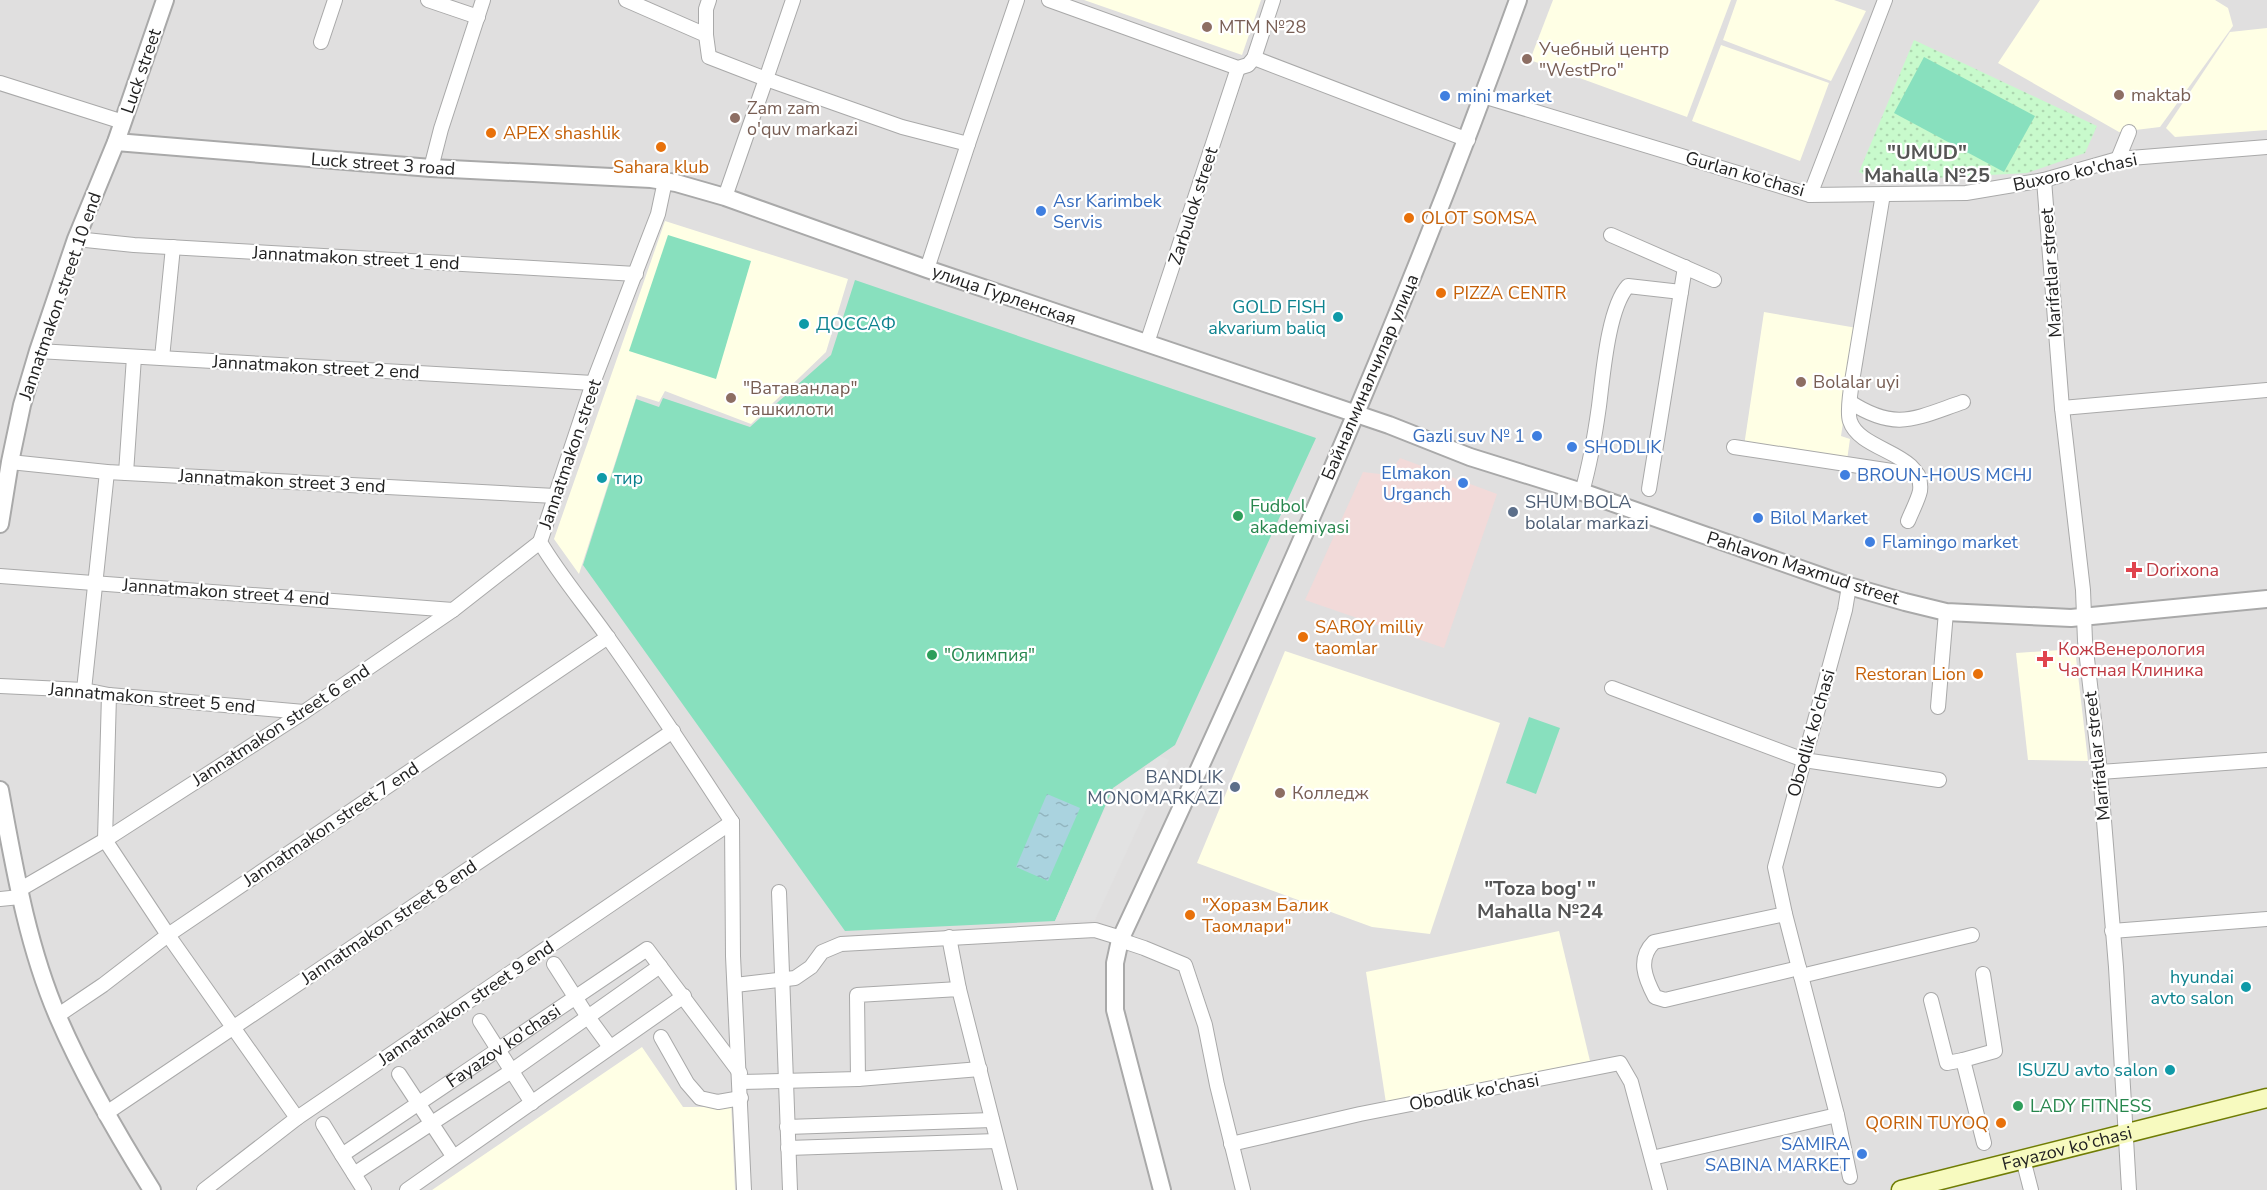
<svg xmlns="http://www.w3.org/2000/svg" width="2267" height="1190" font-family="'Nunito Sans',sans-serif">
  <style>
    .residential { fill: #e0dfdf }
    .commercial { fill: #f2dad9 }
    .education { fill: #ffffe5 }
    .park { fill: url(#park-dots) }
    .pitch { fill: #88e0be }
    .parking { fill: #e2e2e2 }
    .water { fill: url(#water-ripples) }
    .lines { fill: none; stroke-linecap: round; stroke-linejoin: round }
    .minor-casing { stroke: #a9a9a9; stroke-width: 16 }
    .tertiary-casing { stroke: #a9a9a9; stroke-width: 20 }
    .secondary-casing { stroke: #707d05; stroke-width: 21 }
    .minor { stroke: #fff; stroke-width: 14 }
    .tertiary { stroke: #fff; stroke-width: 16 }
    .secondary { stroke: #f7fabf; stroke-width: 18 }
    .education-dot { fill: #8d6e63; stroke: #fff; stroke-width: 2 }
    .shop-dot { fill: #3f7fe0; stroke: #fff; stroke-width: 2 }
    .food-dot { fill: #e8710a; stroke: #fff; stroke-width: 2 }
    .culture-dot { fill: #0f9aa8; stroke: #fff; stroke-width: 2 }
    .service-dot { fill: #5c6f8a; stroke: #fff; stroke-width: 2 }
    .leisure-dot { fill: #2e9e5b; stroke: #fff; stroke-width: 2 }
    .health-dot { fill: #e0444e; stroke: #fff; stroke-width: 2 }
    .labels { text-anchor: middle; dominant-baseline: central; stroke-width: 4.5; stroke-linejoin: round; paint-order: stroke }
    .education-label { font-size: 18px; fill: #785e54; stroke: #fff; text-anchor: start }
    .street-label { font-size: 18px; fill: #222; stroke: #fff }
    .shop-label { font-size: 18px; fill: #366cbe; stroke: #fff; text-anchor: start }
    .food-label { font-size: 18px; fill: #c56008; stroke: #fff; text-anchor: start }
    .culture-label { font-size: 18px; fill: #0d838f; stroke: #fff; text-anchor: end }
    .service-label { font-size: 18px; fill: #4e5e75; stroke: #fff; text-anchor: start }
    .leisure-label { font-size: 18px; fill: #27864d; stroke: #fff; text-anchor: start }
    .health-label { font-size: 18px; fill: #be3a42; stroke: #fff; text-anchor: start }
    .neighbourhood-label { font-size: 20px; font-weight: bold; fill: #555; stroke: #fff }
  </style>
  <defs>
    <pattern id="park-dots" width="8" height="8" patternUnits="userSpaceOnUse" patternTransform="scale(1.5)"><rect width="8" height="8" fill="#c8facc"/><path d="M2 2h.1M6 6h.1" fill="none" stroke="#acd6af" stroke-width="1.8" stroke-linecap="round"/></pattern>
    <pattern id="water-ripples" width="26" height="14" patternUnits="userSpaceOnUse" patternTransform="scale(1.5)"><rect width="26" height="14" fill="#aad3df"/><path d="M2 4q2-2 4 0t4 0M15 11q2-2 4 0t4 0" fill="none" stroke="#92b5bf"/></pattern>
  </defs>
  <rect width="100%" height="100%" fill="#f2efe9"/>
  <rect class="residential" x="0" y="0" width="2267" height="1190"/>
  <polygon class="commercial" points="1400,458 1497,494 1444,648 1305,600 1363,472 1388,475"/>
  <g class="education">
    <polygon points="1084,0 1261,0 1242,55"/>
    <polygon points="1553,0 1731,0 1687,117 1530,60"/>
    <polygon points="1737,0 1834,0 1866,11 1831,81 1723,40"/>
    <polygon points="2040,0 2215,0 2228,8 2233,26 2160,127 2119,132 1998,63"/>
    <polygon points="2267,28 2267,130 2175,137 2166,128 2230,32"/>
    <polygon points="1721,45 1829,83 1800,161 1692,121"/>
    <polygon points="665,221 848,279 826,352 751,424 665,391 659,402 637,395 579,574 554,539"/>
    <polygon points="1764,312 1857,328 1841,436 1850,439 1847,460 1744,446"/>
    <polygon points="2075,649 2088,761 2028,760 2016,653"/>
    <polygon points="1285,651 1500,723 1430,934 1372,927 1197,863"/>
    <polygon points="1559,931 1590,1061 1386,1103 1366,972"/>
    <polygon points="642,1047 683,1107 722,1107 731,1101 735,1190 432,1190"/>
  </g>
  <polygon class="park" points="1914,40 2097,126 2085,153 2027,173 1878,181 1859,172"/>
  <g class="pitch">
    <polygon points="1924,57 2035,116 2004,172 1894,113"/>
    <polygon points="668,235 751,261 716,379 629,351"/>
    <polygon points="855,280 1316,438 1175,745 1113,788 1055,921 845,931 583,565 636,399 659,407 663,398 750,427 831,355"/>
    <polygon points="1529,717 1560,728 1536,794 1506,783"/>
  </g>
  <polygon class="parking" points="1160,756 1169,760 1095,920 1055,921 1114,788"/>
  <polygon class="water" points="1047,794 1080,808 1048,881 1016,867"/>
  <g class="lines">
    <g class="minor-casing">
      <g id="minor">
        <polyline points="428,0 478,17"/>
        <polyline points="626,0 706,35 709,57 766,79 725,197"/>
        <polyline points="793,0 766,79 902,127 968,144 1017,0"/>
        <polyline points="1049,0 1238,68 1248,65 1254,58 1273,0"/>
        <polyline points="706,35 706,9 709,0"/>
        <polyline points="321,42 335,0"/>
        <polyline points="1254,58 1468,140"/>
        <polyline points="0,83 123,122"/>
        <polyline points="1483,96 1810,195 1966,193 2044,180 2118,159 2267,147"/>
        <polyline points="2118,159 2129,132"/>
        <polyline points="431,168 441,129 483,0"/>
        <polyline points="2044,180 2062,408 2083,590 2085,641 2100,772 2116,967 2129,1190"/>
        <path d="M665,181l-7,33 -65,169 -53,159c20,34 46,64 69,97 43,60 83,122 123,183"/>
        <path d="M1883,194c-9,54 -18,109 -27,163 -2,14 -10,52 -6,64 10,31 75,31 70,70 -2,9 -8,20 -12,30"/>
        <polyline points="1810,195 1885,0"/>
        <polyline points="1611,235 1714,280"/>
        <polyline points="76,239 134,245 636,274"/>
        <polyline points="927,269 968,144"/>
        <polyline points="1147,343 1238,68"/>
        <polyline points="38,351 593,383"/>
        <polyline points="162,358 173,247"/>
        <path d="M1850,402c46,30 66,16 113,0"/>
        <polyline points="2062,408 2267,390"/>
        <polyline points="1734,447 1918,475"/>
        <polyline points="10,462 107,472 555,496"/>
        <polyline points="126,473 134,357"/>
        <polyline points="1649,489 1685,267"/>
        <path d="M1582,492c8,-28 13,-57 17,-86 4,-31 9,-98 29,-120l53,6"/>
        <polyline points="0,576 453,610"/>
        <polyline points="1849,586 1845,610 1775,867 1785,914 1837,1115 1850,1177"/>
        <polyline points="0,686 84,690 109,695 304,712"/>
        <polyline points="1612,688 1804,760 1939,780"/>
        <polyline points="84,690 107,472"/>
        <polyline points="109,695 105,840 168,935 297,1118"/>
        <polyline points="1938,707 1946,612"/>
        <polyline points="2100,772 2267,760"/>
        <polyline points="732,822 733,956 744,1190"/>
        <polyline points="19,890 105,840 304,712 453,610 540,542"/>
        <polyline points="779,892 790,1190"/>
        <polyline points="0,899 20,897"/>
        <path d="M1785,914l-131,28c-17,17 -9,36 1,55l10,3 134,-32"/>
        <polyline points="2112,931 2267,919"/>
        <polyline points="949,937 959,989"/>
        <polyline points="1120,940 1144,948 1185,965 1205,1025 1217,1085 1243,1190"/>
        <polyline points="554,964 588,1017 610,1047"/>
        <polyline points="1983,974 1995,1051 1963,1060 1984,1143"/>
        <polyline points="1801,976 1972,935"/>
        <polyline points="735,985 795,978 811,967 822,952 841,944 1095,930 1121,938"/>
        <polyline points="1931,1000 1947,1063 1963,1060"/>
        <polyline points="57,1016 103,985 168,935 608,637"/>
        <polyline points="480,1021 532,1103"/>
        <polyline points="661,1037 687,1083 700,1098 718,1102 741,1098"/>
        <polyline points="399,1074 453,1156"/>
        <polyline points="858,1079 857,995 959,989 1010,1190"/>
        <polyline points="740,1082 858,1079 980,1069"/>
        <polyline points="105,1114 673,731"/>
        <polyline points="323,1124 342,1155"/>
        <polyline points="787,1127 992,1120"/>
        <polyline points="1231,1144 1360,1114 1620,1063 1631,1082 1660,1190"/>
        <polyline points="788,1148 997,1141"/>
        <polyline points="1652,1158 1837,1115"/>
        <polyline points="2023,1159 2031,1190"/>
        <polyline points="354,1174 510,1072 660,966"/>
        <polyline points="204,1190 297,1118 732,822"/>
        <path id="s1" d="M364,1190l-22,-35 305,-206 93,124"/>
        <polyline points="407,1190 684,996"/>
      </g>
    </g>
    <g class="tertiary-casing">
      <g id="tertiary">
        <polyline points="116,142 431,168 651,179 676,183 725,197 927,269 1389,425 1470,457 1582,492 1849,586 1905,602 1946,612 2071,618 2267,599"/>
        <polyline points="0,524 10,462 22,405 38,351 76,239 116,142 165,0"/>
        <path d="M0,790c14,76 27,155 58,227 26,60 59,117 94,173"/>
        <path d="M1162,1190l-47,-180v-47l5,-23c144,-308 283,-620 398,-940"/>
      </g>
    </g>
    <g class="secondary-casing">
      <g id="secondary">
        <path id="s2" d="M1901,1190l366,-92"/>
      </g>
    </g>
    <use href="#minor" class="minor"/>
    <use href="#tertiary" class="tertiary"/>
    <use href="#secondary" class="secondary"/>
  </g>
  <g class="education-dot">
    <circle cx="1207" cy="27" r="6"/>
    <circle cx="1527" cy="59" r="6"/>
    <circle cx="2119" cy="95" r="6"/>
    <circle cx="735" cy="118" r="6"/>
    <circle cx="1801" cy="382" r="6"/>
    <circle cx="731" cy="398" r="6"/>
    <circle cx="1280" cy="793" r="6"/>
  </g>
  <g class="shop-dot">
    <circle cx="1445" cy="96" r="6"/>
    <circle cx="1041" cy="211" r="6"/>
    <circle cx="1537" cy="436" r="6"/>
    <circle cx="1572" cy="447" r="6"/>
    <circle cx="1845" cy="475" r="6"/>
    <circle cx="1463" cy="483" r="6"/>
    <circle cx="1758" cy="518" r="6"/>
    <circle cx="1870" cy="542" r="6"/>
    <circle cx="1862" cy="1154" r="6"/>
  </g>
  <g class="food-dot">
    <circle cx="491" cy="133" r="6"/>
    <circle cx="661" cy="147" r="6"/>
    <circle cx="1409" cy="218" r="6"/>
    <circle cx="1441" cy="293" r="6"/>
    <circle cx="1303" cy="637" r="6"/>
    <circle cx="1978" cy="674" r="6"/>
    <circle cx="1190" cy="915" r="6"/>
    <circle cx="2001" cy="1123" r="6"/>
  </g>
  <g class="culture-dot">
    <circle cx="1338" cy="317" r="6"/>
    <circle cx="804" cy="324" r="6"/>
    <circle cx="602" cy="478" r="6"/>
    <circle cx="2246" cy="987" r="6"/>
    <circle cx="2170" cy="1070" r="6"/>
  </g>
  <g class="service-dot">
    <circle cx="1513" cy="512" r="6"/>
    <circle cx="1235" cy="787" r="6"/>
  </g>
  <g class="leisure-dot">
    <circle cx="1238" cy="516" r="6"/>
    <circle cx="932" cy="655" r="6"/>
    <circle cx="2018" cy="1106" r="6"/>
  </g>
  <g class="health-dot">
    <path d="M2131 561h6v6h6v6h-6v6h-6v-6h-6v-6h6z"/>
    <path d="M2042 650h6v6h6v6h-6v6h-6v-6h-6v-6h6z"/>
  </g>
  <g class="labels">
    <g class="education-label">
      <text x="1219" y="27">MTM №28</text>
      <text x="1539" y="49">Учебный центр<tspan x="1539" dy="21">"WestPro"</tspan></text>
      <text x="2131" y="95">maktab</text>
      <text x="747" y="108">Zam zam<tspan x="747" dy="21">o'quv markazi</tspan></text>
      <text x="1813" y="382">Bolalar uyi</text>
      <text x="743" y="388">"Ватаванлар"<tspan x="743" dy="21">ташкилоти</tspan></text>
      <text x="1292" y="793">Колледж</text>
    </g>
    <g class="street-label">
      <text transform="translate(141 71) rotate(-71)">Luck street</text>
      <text transform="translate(383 164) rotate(4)">Luck street 3 road</text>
      <text transform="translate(2075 172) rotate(-12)">Buxoro ko'chasi</text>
      <text transform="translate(1745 174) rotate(16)">Gurlan ko'chasi</text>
      <text transform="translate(1193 206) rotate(-72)">Zarbulok street</text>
      <text transform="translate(356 258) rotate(3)">Jannatmakon street 1 end</text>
      <text transform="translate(2051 273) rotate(-94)">Marifatlar street</text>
      <text transform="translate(1004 295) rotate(19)">улица Гурленская</text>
      <text transform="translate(60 296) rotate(-71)">Jannatmakon street 10 end</text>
      <text transform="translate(316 367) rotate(3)">Jannatmakon street 2 end</text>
      <text transform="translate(1370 377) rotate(-67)">Байналминалчилар улица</text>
      <text transform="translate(570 454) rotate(-71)">Jannatmakon street</text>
      <text transform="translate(282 481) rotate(3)">Jannatmakon street 3 end</text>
      <text transform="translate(1803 568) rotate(18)">Pahlavon Maxmud street</text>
      <text transform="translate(226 592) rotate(4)">Jannatmakon street 4 end</text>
      <text transform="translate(152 698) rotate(5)">Jannatmakon street 5 end</text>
      <text transform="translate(281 725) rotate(-33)">Jannatmakon street 6 end</text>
      <text transform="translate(1811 733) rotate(-74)">Obodlik ko'chasi</text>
      <text transform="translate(2097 756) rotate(-96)">Marifatlar street</text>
      <text transform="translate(331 824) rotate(-34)">Jannatmakon street 7 end</text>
      <text transform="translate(389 922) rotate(-34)">Jannatmakon street 8 end</text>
      <text transform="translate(466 1003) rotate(-34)">Jannatmakon street 9 end</text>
      <text stroke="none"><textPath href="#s1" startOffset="236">Fayazov ko'chasi</textPath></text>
      <text transform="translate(1474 1092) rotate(-11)">Obodlik ko'chasi</text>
      <text stroke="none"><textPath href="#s2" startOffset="171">Fayazov ko'chasi</textPath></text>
    </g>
    <g class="shop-label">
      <text x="1457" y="96">mini market</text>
      <text x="1053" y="201">Asr Karimbek<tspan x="1053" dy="21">Servis</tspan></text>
      <text x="1525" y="436" text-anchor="end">Gazli suv № 1</text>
      <text x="1584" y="447">SHODLIK</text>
      <text x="1451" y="473" text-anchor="end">Elmakon<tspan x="1451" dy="21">Urganch</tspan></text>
      <text x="1857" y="475">BROUN-HOUS MCHJ</text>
      <text x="1770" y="518">Bilol Market</text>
      <text x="1882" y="542">Flamingo market</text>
      <text x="1850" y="1144" text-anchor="end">SAMIRA<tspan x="1850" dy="21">SABINA MARKET</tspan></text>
    </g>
    <g class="food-label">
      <text x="503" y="133">APEX shashlik</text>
      <text x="661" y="167" text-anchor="middle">Sahara klub</text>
      <text x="1421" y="218">OLOT SOMSA</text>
      <text x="1453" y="293">PIZZA CENTR</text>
      <text x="1315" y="627">SAROY milliy<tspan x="1315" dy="21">taomlar</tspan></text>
      <text x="1966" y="674" text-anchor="end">Restoran Lion</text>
      <text x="1202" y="905">"Хоразм Балик<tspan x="1202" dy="21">Таомлари"</tspan></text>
      <text x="1989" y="1123" text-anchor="end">QORIN TUYOQ</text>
    </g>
    <g class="culture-label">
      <text x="1326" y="307">GOLD FISH<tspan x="1326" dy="21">akvarium baliq</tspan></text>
      <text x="816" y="324" text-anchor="start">ДОССАФ</text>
      <text x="614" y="478" text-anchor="start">тир</text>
      <text x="2234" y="977">hyundai<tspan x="2234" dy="21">avto salon</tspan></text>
      <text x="2158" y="1070">ISUZU avto salon</text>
    </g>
    <g class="service-label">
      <text x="1525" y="502">SHUM BOLA<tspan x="1525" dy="21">bolalar markazi</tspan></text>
      <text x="1223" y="777" text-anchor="end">BANDLIK<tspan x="1223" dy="21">MONOMARKAZI</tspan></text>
    </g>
    <g class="leisure-label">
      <text x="1250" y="506">Fudbol<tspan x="1250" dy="21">akademiyasi</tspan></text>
      <text x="944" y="655">"Олимпия"</text>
      <text x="2030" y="1106">LADY FITNESS</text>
    </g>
    <g class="health-label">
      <text x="2146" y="570">Dorixona</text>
      <text x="2058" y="649">КожВенерология<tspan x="2058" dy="21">Частная Клиника</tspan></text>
    </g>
    <g class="neighbourhood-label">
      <text x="1927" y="152">"UMUD"<tspan x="1927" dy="23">Mahalla №25</tspan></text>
      <text x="1540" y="888">"Toza bog' "<tspan x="1540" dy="23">Mahalla №24</tspan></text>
    </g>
  </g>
</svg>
